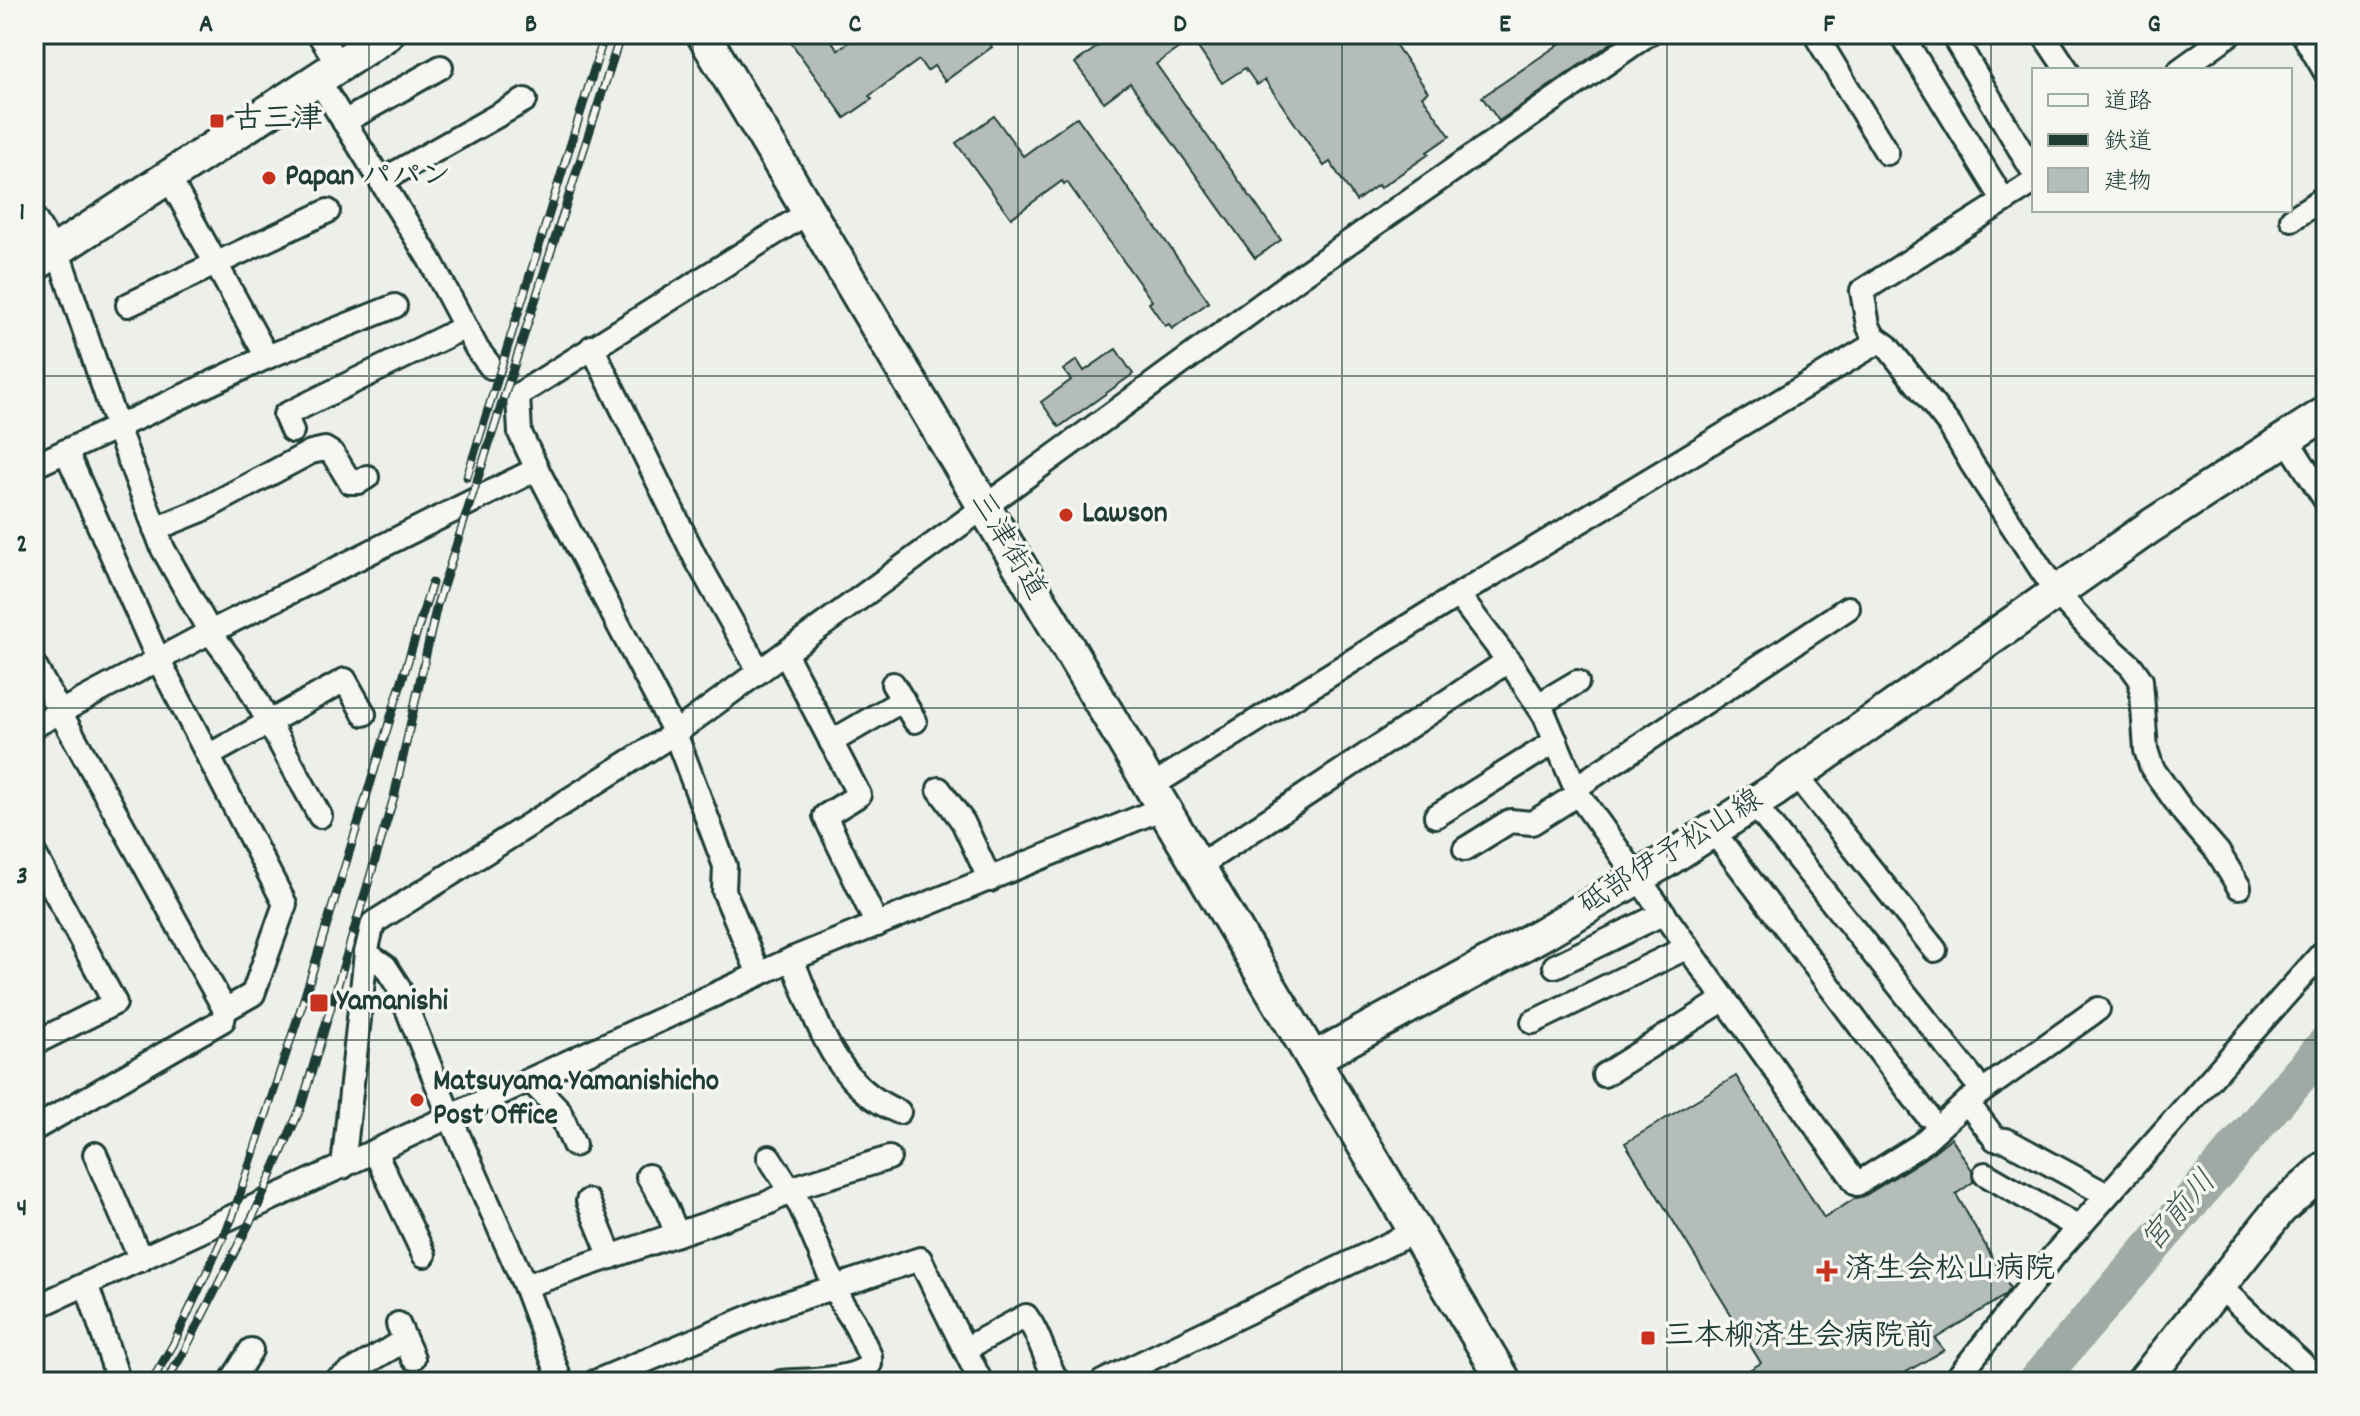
<svg xmlns="http://www.w3.org/2000/svg" width="2360" height="1416" font-family="Dekko,'Klee One',sans-serif">
  <style>
    .lines { fill: none; stroke-linecap: round; stroke-linejoin: round }
    .river { stroke: #9faaa4; stroke-width: 38 }
    .building { fill: #b4bdb8; stroke: #1f3d34; stroke-width: 2 }
    .street-casing { stroke: #1f3d34; stroke-width: 28 }
    .secondary-casing { stroke: #1f3d34; stroke-width: 38 }
    .street { stroke: #f6f6f2; stroke-width: 22 }
    .secondary { stroke: #f6f6f2; stroke-width: 32 }
    .rail-casing { stroke: #1f3d34; stroke-width: 9 }
    .rail { stroke: #f6f6f2; stroke-width: 6; stroke-dasharray: 18; stroke-linecap: butt }
    .grid { fill: none; stroke: #1f3d34; stroke-width: 2; stroke-opacity: 0.55 }
    .poi-dot { fill: #c8321e; stroke: #f6f6f2; stroke-width: 3 }
    .labels { text-anchor: middle; dominant-baseline: central; stroke-width: 7; stroke-linejoin: round; paint-order: stroke }
    .poi-label { font-size: 30px; font-weight: bold; fill: #1f3d34; stroke: #f6f6f2; text-anchor: start }
    .street-label { font-size: 30px; fill: #1f3d34; stroke: #f6f6f2 }
    .water-label { font-size: 32px; font-style: italic; fill: #3f5850; stroke: #f6f6f2 }
    .neatline { fill: none; stroke: #1f3d34; stroke-width: 3 }
    .grid-label { font-size: 26px; text-anchor: middle; font-weight: bold; fill: #1f3d34 }
  </style>
  <rect width="100%" height="100%" fill="#edefea"/>
  <filter id="ink" filterUnits="userSpaceOnUse"><feTurbulence type="fractalNoise" baseFrequency=".0125" numOctaves="2"/><feDisplacementMap in="SourceGraphic" scale="16" xChannelSelector="R" yChannelSelector="G"/><feConvolveMatrix kernelMatrix="1 2 1 2 8 2 1 2 1" color-interpolation-filters="sRGB"/></filter>
  <g filter="url(#ink)">
    <g class="lines">
      <polyline class="river" points="2036,1382 2326,1044"/>
    </g>
    <g class="building">
      <polygon points="785,34 827,34 838,50 860,34 983,34 992,47 945,81 934,66 927,71 919,60 869,96 872,99 845,118"/>
      <polygon points="1115,34 1388,34 1428,92 1422,96 1450,136 1427,152 1429,154 1380,188 1378,185 1356,201 1330,162 1324,166 1265,80 1257,85 1245,68 1222,83 1192,39 1156,64 1281,240 1255,258 1130,83 1104,102 1075,63"/>
      <polygon points="1574,34 1624,34 1499,121 1482,97"/>
      <polygon points="994,116 1023,156 1077,117 1209,302 1172,329 1169,324 1165,326 1149,303 1152,301 1067,182 1064,184 1062,181 1011,218 956,143"/>
      <polygon points="1116,349 1133,374 1059,427 1041,402 1071,380 1063,370 1077,360 1084,371"/>
      <polygon points="1736,1076 1824,1218 1856,1198 1864,1196 1927,1157 1951,1138 1972,1170 1973,1182 1956,1194 2010,1288 2004,1296 1935,1339 1944,1350 1889,1382 1729,1382 1761,1363 1625,1143"/>
    </g>
    <g class="lines">
      <g class="street-casing">
        <g id="street">
          <polyline points="319,34 338,64"/>
          <polyline points="1815,34 1887,153"/>
          <polyline points="1901,34 2004,201"/>
          <polyline points="1952,34 2034,173"/>
          <polyline points="2043,34 2067,70"/>
          <polyline points="2303,34 2326,73"/>
          <polyline points="2180,70 2230,34"/>
          <polyline points="317,78 430,260 477,349 491,367"/>
          <polyline points="344,122 441,67"/>
          <polyline points="168,176 267,357"/>
          <polyline points="381,181 525,100"/>
          <polyline points="2034,182 1862,291 1868,325 1873,336 1887,346 1950,426 1972,464 2056,592 2090,629 2131,666 2141,680 2146,750 2152,768 2184,813 2218,852 2239,887"/>
          <polyline points="34,218 62,264 117,427 163,549 210,632 245,679 320,816"/>
          <polyline points="2292,219 2326,196"/>
          <polyline points="128,305 328,211"/>
          <polyline points="592,347 695,557 759,671"/>
          <polyline points="292,431 285,415 465,327"/>
          <polyline points="2286,438 2326,501"/>
          <polyline points="66,451 267,357 395,306"/>
          <polyline points="34,466 66,451 158,659 285,904 253,994 225,1010 34,665"/>
          <polyline points="537,469 675,733 725,866 724,891 759,974"/>
          <polyline points="155,529 202,510 311,452 325,449 333,454 350,482 359,482 367,477"/>
          <polyline points="1458,595 1513,667 1545,716 1578,794 1857,1184 1920,1145 1967,1102 2098,1009"/>
          <polyline points="785,653 859,795 825,816 877,925"/>
          <polyline points="893,684 915,721"/>
          <polyline points="1538,705 1577,682"/>
          <polyline points="34,726 210,632 537,469 520,433 518,395 807,213"/>
          <polyline points="831,742 903,700"/>
          <polyline points="208,756 345,680 364,714"/>
          <polyline points="1796,775 1935,950"/>
          <polyline points="1150,787 1458,595 1878,342"/>
          <polyline points="1575,788 1848,608"/>
          <polyline points="939,789 963,822 990,880"/>
          <polyline points="1754,804 1974,1080"/>
          <polyline points="1436,816 1556,741"/>
          <polyline points="1713,831 1927,1115"/>
          <polyline points="1465,849 1510,821 1532,823 1578,794"/>
          <polyline points="34,853 115,1003 39,1041 34,1031"/>
          <polyline points="1197,867 1508,661"/>
          <polyline points="366,953 385,966 398,986 450,1117 525,1286 561,1382"/>
          <path d="M792,959c25,61 41,126 107,153"/>
          <polyline points="1555,966 1664,913"/>
          <polyline points="1533,1022 1688,947"/>
          <polyline points="1604,1075 1725,999"/>
          <polyline points="530,1080 559,1110 574,1145"/>
          <polyline points="1967,1102 1995,1139 2006,1140 2107,1195"/>
          <polyline points="34,1129 223,1020 225,1010"/>
          <polyline points="375,1152 424,1255"/>
          <polyline points="95,1154 141,1260"/>
          <path d="M769,1157l32,50 40,95 13,20 16,34v8c-15,17 -66,16 -89,18"/>
          <polyline points="343,1167 366,953 373,923 675,733 1302,275 1648,34"/>
          <polyline points="1985,1174 2079,1228"/>
          <polyline points="648,1176 666,1207 677,1234"/>
          <polyline points="588,1201 611,1257"/>
          <polyline points="87,1286 119,1382"/>
          <polyline points="525,1286 768,1203 799,1186 889,1158"/>
          <polyline points="2220,1287 2322,1382"/>
          <polyline points="34,1308 792,959 1163,808"/>
          <polyline points="398,1324 413,1358"/>
          <path d="M965,1349l61,-33c16,21 18,45 32,66"/>
          <polyline points="231,1382 251,1350"/>
          <polyline points="334,1382 405,1340"/>
          <polyline points="595,1382 774,1307 920,1259 981,1382"/>
          <polyline points="1102,1382 1416,1231"/>
          <polyline points="1954,1382 2056,1253 2326,949"/>
        </g>
      </g>
      <g class="secondary-casing">
        <g id="secondary">
          <polyline points="703,34 1505,1382"/>
          <polyline points="34,265 387,34"/>
          <polyline points="1313,1059 1542,934 1664,862 1775,790 2151,526 2326,413"/>
          <polyline points="2143,1382 2280,1209 2326,1168"/>
        </g>
      </g>
      <use href="#street" class="street"/>
      <use href="#secondary" class="secondary"/>
      <g class="rail-casing">
        <g id="rail">
          <polyline points="467,477 605,34"/>
          <polyline points="151,1382 173,1345 232,1218 304,999 432,583"/>
          <polyline points="166,1382 185,1350 258,1206 301,1107 394,797 437,605 621,34"/>
        </g>
      </g>
      <use href="#rail" class="rail"/>
    </g>
  </g>
  <path class="grid" d="M369,34v1348M693,34v1348M1018,34v1348M1342,34v1348M1667,34v1348M1991,34v1348M34,376h2292M34,708h2292M34,1040h2292"/>
  <g class="poi-dot">
    <rect x="209" y="113" width="16" height="16" rx="4"/>
    <circle cx="269" cy="178" r="8"/>
    <circle cx="1066" cy="515" r="8"/>
    <rect x="309" y="993" width="20" height="20" rx="4"/>
    <circle cx="417" cy="1100" r="8"/>
    <path d="M1823 1259h8v8h8v8h-8v8h-8v-8h-8v-8h8z"/>
    <rect x="1640" y="1330" width="16" height="16" rx="4"/>
  </g>
  <g class="labels">
    <g class="poi-label">
      <text x="233" y="121">古三津</text>
      <text x="285" y="178">Papan パパン</text>
      <text x="1082" y="515">Lawson</text>
      <text x="337" y="1003">Yamanishi</text>
      <text x="433" y="1083">Matsuyama Yamanishicho<tspan x="433" dy="34">Post Office</tspan></text>
      <text x="1845" y="1271">済生会松山病院</text>
      <text x="1664" y="1338">三本柳済生会病院前</text>
    </g>
    <g class="street-label">
      <text transform="translate(1006 547) rotate(59)">三津街道</text>
      <text transform="translate(1672 854) rotate(-32)">砥部伊予松山線</text>
    </g>
    <g class="water-label">
      <text transform="translate(2181 1213) rotate(-49)">宮前川</text>
    </g>
  </g>
  <rect width="2360" height="1416" fill="none" stroke="#f6f6f2" stroke-width="88"/>
  <rect x="2032" y="68" width="260" height="144" fill="#f6f6f2" stroke="#a0aca6" stroke-width="2"/>
  <rect x="2048" y="94" width="40" height="12" fill="#f6f6f2" stroke="#a0aca6" stroke-width="2"/>
  <text x="2104" y="108" font-size="24" fill="#1f3d34">道路</text>
  <rect x="2048" y="134" width="40" height="12" fill="#1f3d34" stroke="#a0aca6" stroke-width="2"/>
  <text x="2104" y="148" font-size="24" fill="#1f3d34">鉄道</text>
  <rect x="2048" y="168" width="40" height="24" fill="#b4bdb8" stroke="#a0aca6" stroke-width="2"/>
  <text x="2104" y="188" font-size="24" fill="#1f3d34">建物</text>
  <rect x="44" y="44" width="2272" height="1328" class="neatline"/>
  <g class="grid-label">
    <text x="206" y="31">A</text>
    <text x="531" y="31">B</text>
    <text x="855" y="31">C</text>
    <text x="1180" y="31">D</text>
    <text x="1505" y="31">E</text>
    <text x="1829" y="31">F</text>
    <text x="2154" y="31">G</text>
    <text x="22" y="219">1</text>
    <text x="22" y="551">2</text>
    <text x="22" y="883">3</text>
    <text x="22" y="1215">4</text>
  </g>
</svg>
